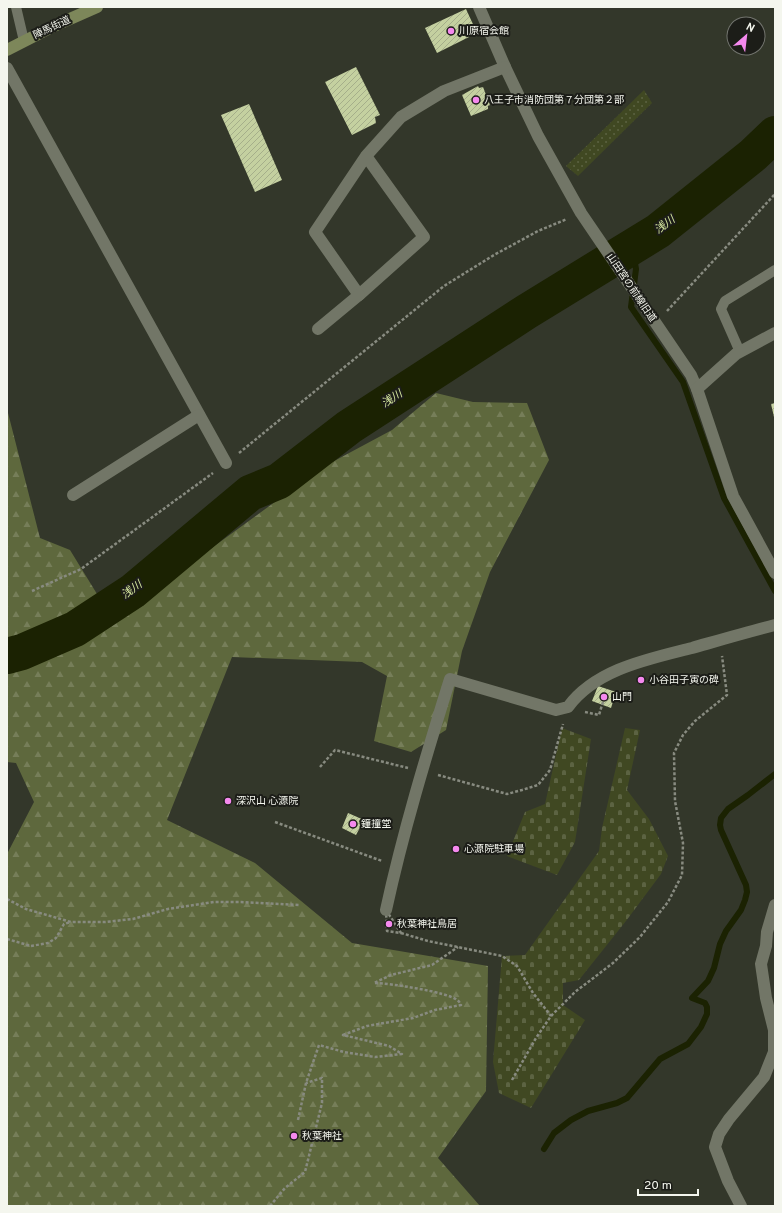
<svg xmlns="http://www.w3.org/2000/svg" width="782" height="1213" font-family="Overpass,'Noto Sans JP',sans-serif">
  <style>
    .grass { fill: url(#grass-dots) }
    .forest { fill: url(#forest-firs) }
    .cemetery { fill: url(#cemetery-stones) }
    .lines { fill: none; stroke-linecap: round; stroke-linejoin: round }
    .stream { stroke: #1b2202; stroke-width: 6 }
    .river { stroke: #1b2202; stroke-width: 36 }
    .building { fill: url(#building-hatch) }
    .path { stroke: #888b80; stroke-width: 2.5; stroke-dasharray: 3 2; stroke-linecap: butt }
    .lane { stroke: #727667; stroke-width: 10 }
    .street { stroke: #727667; stroke-width: 12 }
    .secondary { stroke: #7d875a; stroke-width: 12 }
    .poi-dot { fill: #f589ee; stroke: #1c1d18; stroke-width: 1.5 }
    .labels { text-anchor: middle; dominant-baseline: central; stroke-width: 4; stroke-linejoin: round; paint-order: stroke }
    .street-label { font-size: 10px; fill: #f4f6ee; stroke: #1c1d18 }
    .poi-label { font-size: 10px; fill: #f4f6ee; stroke: #1c1d18; text-anchor: start }
    .water-label { font-size: 11px; font-style: italic; fill: #d6e79f; stroke: #1c1d18 }
  </style>
  <defs>
    <pattern id="grass-dots" width="8" height="8" patternUnits="userSpaceOnUse"><rect width="8" height="8" fill="#404822"/><path d="M2 2h.1M6 6h.1" fill="none" stroke="#5c6342" stroke-width="1.8" stroke-linecap="round"/></pattern>
    <pattern id="forest-firs" width="22" height="20" patternUnits="userSpaceOnUse"><rect width="22" height="20" fill="#5e683d"/><path d="M5 1l3.5 6h-7zM16 11l3.5 6h-7z" fill="#767e59"/></pattern>
    <pattern id="cemetery-stones" width="16" height="16" patternUnits="userSpaceOnUse"><rect width="16" height="16" fill="#404822"/><path d="M2 7V4a2 2 0 0 1 4 0v3zM10 15v-3a2 2 0 0 1 4 0v3z" fill="#5c6342"/></pattern>
    <pattern id="building-hatch" width="6" height="6" patternUnits="userSpaceOnUse"><rect width="6" height="6" fill="#c4d0a0"/><path d="M-1 1l2-2M0 6l6-6M5 7l2-2" fill="none" stroke="#a5ae8a"/></pattern>
  </defs>
  <rect width="100%" height="100%" fill="#33372a"/>
  <polygon class="grass" points="644,90 652,103 578,176 566,166"/>
  <polygon class="forest" points="436,393 473,402 527,403 549,460 490,572 462,651 446,730 411,752 374,741 387,676 362,662 232,657 167,820 255,863 352,943 488,966 486,1091 438,1158 480,1206 7,1206 7,854 34,802 16,763 7,762 7,409 40,538 70,550 97,594 119,612 202,555 323,467 392,430"/>
  <g class="cemetery">
    <polygon points="562,728 591,739 575,842 557,875 507,856 525,812 545,804"/>
    <polygon points="625,728 640,730 627,790 649,819 668,856 661,874 626,921 579,980 563,983 563,1005 585,1020 531,1108 499,1093 493,1062 502,956 525,955 599,851 602,828"/>
  </g>
  <g class="lines">
    <g class="stream">
      <polyline points="632,246 636,269 631,307 683,382 724,498 775,591"/>
      <polyline points="544,1149 554,1133 571,1120 588,1111 617,1103 627,1098 660,1059 688,1044 701,1027 707,1014 707,1007 705,1003 692,998 708,981 714,968 720,944 726,931 741,910 745,900 747,892 746,885 721,830 720,825 721,818 728,809 748,795 775,774"/>
    </g>
    <polyline class="river" points="7,656 22,652 75,629 133,591 250,493 279,481 349,427 526,312 658,231 753,155 775,134"/>
  </g>
  <g class="building">
    <polygon points="466,9 477,33 437,53 425,28"/>
    <polygon points="356,67 380,115 375,117 376,123 352,135 325,82"/>
    <polygon points="478,86 479,88 483,87 490,105 488,106 488,109 471,116 462,95"/>
    <polygon points="249,104 282,180 255,192 221,115"/>
    <polygon points="775,403 775,417 774,417 771,404"/>
    <polygon points="598,686 616,692 611,708 592,701"/>
    <polygon points="348,813 364,820 356,835 342,828"/>
  </g>
  <g class="lines">
    <g class="path">
      <polyline points="667,311 775,194"/>
      <polyline points="239,453 444,286 494,255 538,231 567,219"/>
      <polyline points="32,591 81,569 213,473"/>
      <polyline points="585,712 599,715 605,695"/>
      <polyline points="320,767 335,750 408,768"/>
      <polyline points="438,775 507,794 522,790 538,785 550,770 563,724"/>
      <polyline points="275,822 382,861"/>
      <polyline points="7,899 26,909 71,922 105,922 133,919 168,909 214,902 241,902 299,905"/>
      <polygon points="386,910 401,933 387,931"/>
      <polyline points="401,933 428,941 502,956 517,966 533,993 551,1016"/>
      <polyline points="7,939 31,946 48,943 56,938 64,924 71,922"/>
      <polyline points="512,1080 536,1038 551,1016 575,992 613,963 640,937 668,902 682,875 683,843 675,801 674,753 683,735 695,721 727,695 722,656"/>
      <path d="M298,1120l8,-37 13,-38 25,7 31,5 27,-3 -13,-8 -46,-11 24,-9 46,-8 22,-8 26,-5c-1,-2 -2,-4 -4,-5 -9,-8 -69,-17 -83,-17l17,-8 41,-10 26,-18"/>
      <polyline points="270,1206 285,1188 305,1172 322,1103 322,1078 306,1083"/>
    </g>
    <g class="lane">
      <polyline points="16,7 24,41"/>
      <polyline points="740,352 721,309 725,301 775,270"/>
    </g>
    <g class="street">
      <polyline points="479,7 505,67 538,136 581,213 691,375 697,389 733,496 775,573"/>
      <polyline points="7,68 226,463"/>
      <polyline points="366,156 424,237 359,295 315,232 366,156 401,117 444,91 505,67"/>
      <polyline points="318,329 359,295"/>
      <polyline points="697,389 736,354 775,333"/>
      <polyline points="73,495 199,415"/>
      <path d="M386,910c17,-78 40,-154 64,-231l106,31 12,-3c28,-38 81,-48 124,-59 28,-8 55,-16 83,-23"/>
      <polyline points="741,1206 728,1181 715,1147 719,1134 729,1119 764,1077 774,1052 774,1030 766,998 761,964 766,946 767,932 775,905"/>
    </g>
    <polyline class="secondary" points="7,50 54,26 97,7"/>
  </g>
  <g class="poi-dot">
    <circle cx="451" cy="31" r="4"/>
    <circle cx="476" cy="100" r="4"/>
    <circle cx="641" cy="680" r="4"/>
    <circle cx="604" cy="697" r="4"/>
    <circle cx="228" cy="801" r="4"/>
    <circle cx="353" cy="824" r="4"/>
    <circle cx="456" cy="849" r="4"/>
    <circle cx="389" cy="924" r="4"/>
    <circle cx="294" cy="1136" r="4"/>
  </g>
  <g class="labels">
    <g class="street-label">
      <text transform="translate(52 28) rotate(-25)">陣馬街道</text>
      <text transform="translate(631 288) rotate(56)">山田宮の前線旧道</text>
    </g>
    <g class="poi-label">
      <text x="459" y="31">川原宿会館</text>
      <text x="484" y="100">八王子市消防団第７分団第２部</text>
      <text x="649" y="680">小谷田子寅の碑</text>
      <text x="612" y="697">山門</text>
      <text x="236" y="801">深沢山 心源院</text>
      <text x="361" y="824">鐘撞堂</text>
      <text x="464" y="849">心源院駐車場</text>
      <text x="397" y="924">秋葉神社鳥居</text>
      <text x="302" y="1136">秋葉神社</text>
    </g>
    <g class="water-label">
      <text transform="translate(665 225) rotate(-37)">浅川</text>
      <text transform="translate(392 399) rotate(-33)">浅川</text>
      <text transform="translate(132 590) rotate(-36)">浅川</text>
    </g>
  </g>
  <rect width="782" height="1213" fill="none" stroke="#f4f6ee" stroke-width="16"/>
  <g transform="translate(746 36) rotate(28)"><circle r="19" fill="#1c1d18" stroke="#72746e"/>
  <path d="M0-3L7 15L0 10L-7 15Z" fill="#f589ee"/>
  <text y="-6" font-size="11" font-weight="bold" text-anchor="middle" fill="#f4f6ee">N</text>
  </g>
  <path d="M638 1189v6h60v-6" fill="none" stroke="#f4f6ee" stroke-width="2"/>
  <text x="644" y="1189" font-size="12" fill="#f4f6ee" stroke="#1c1d18" stroke-width="3" paint-order="stroke">20 m</text>
</svg>
